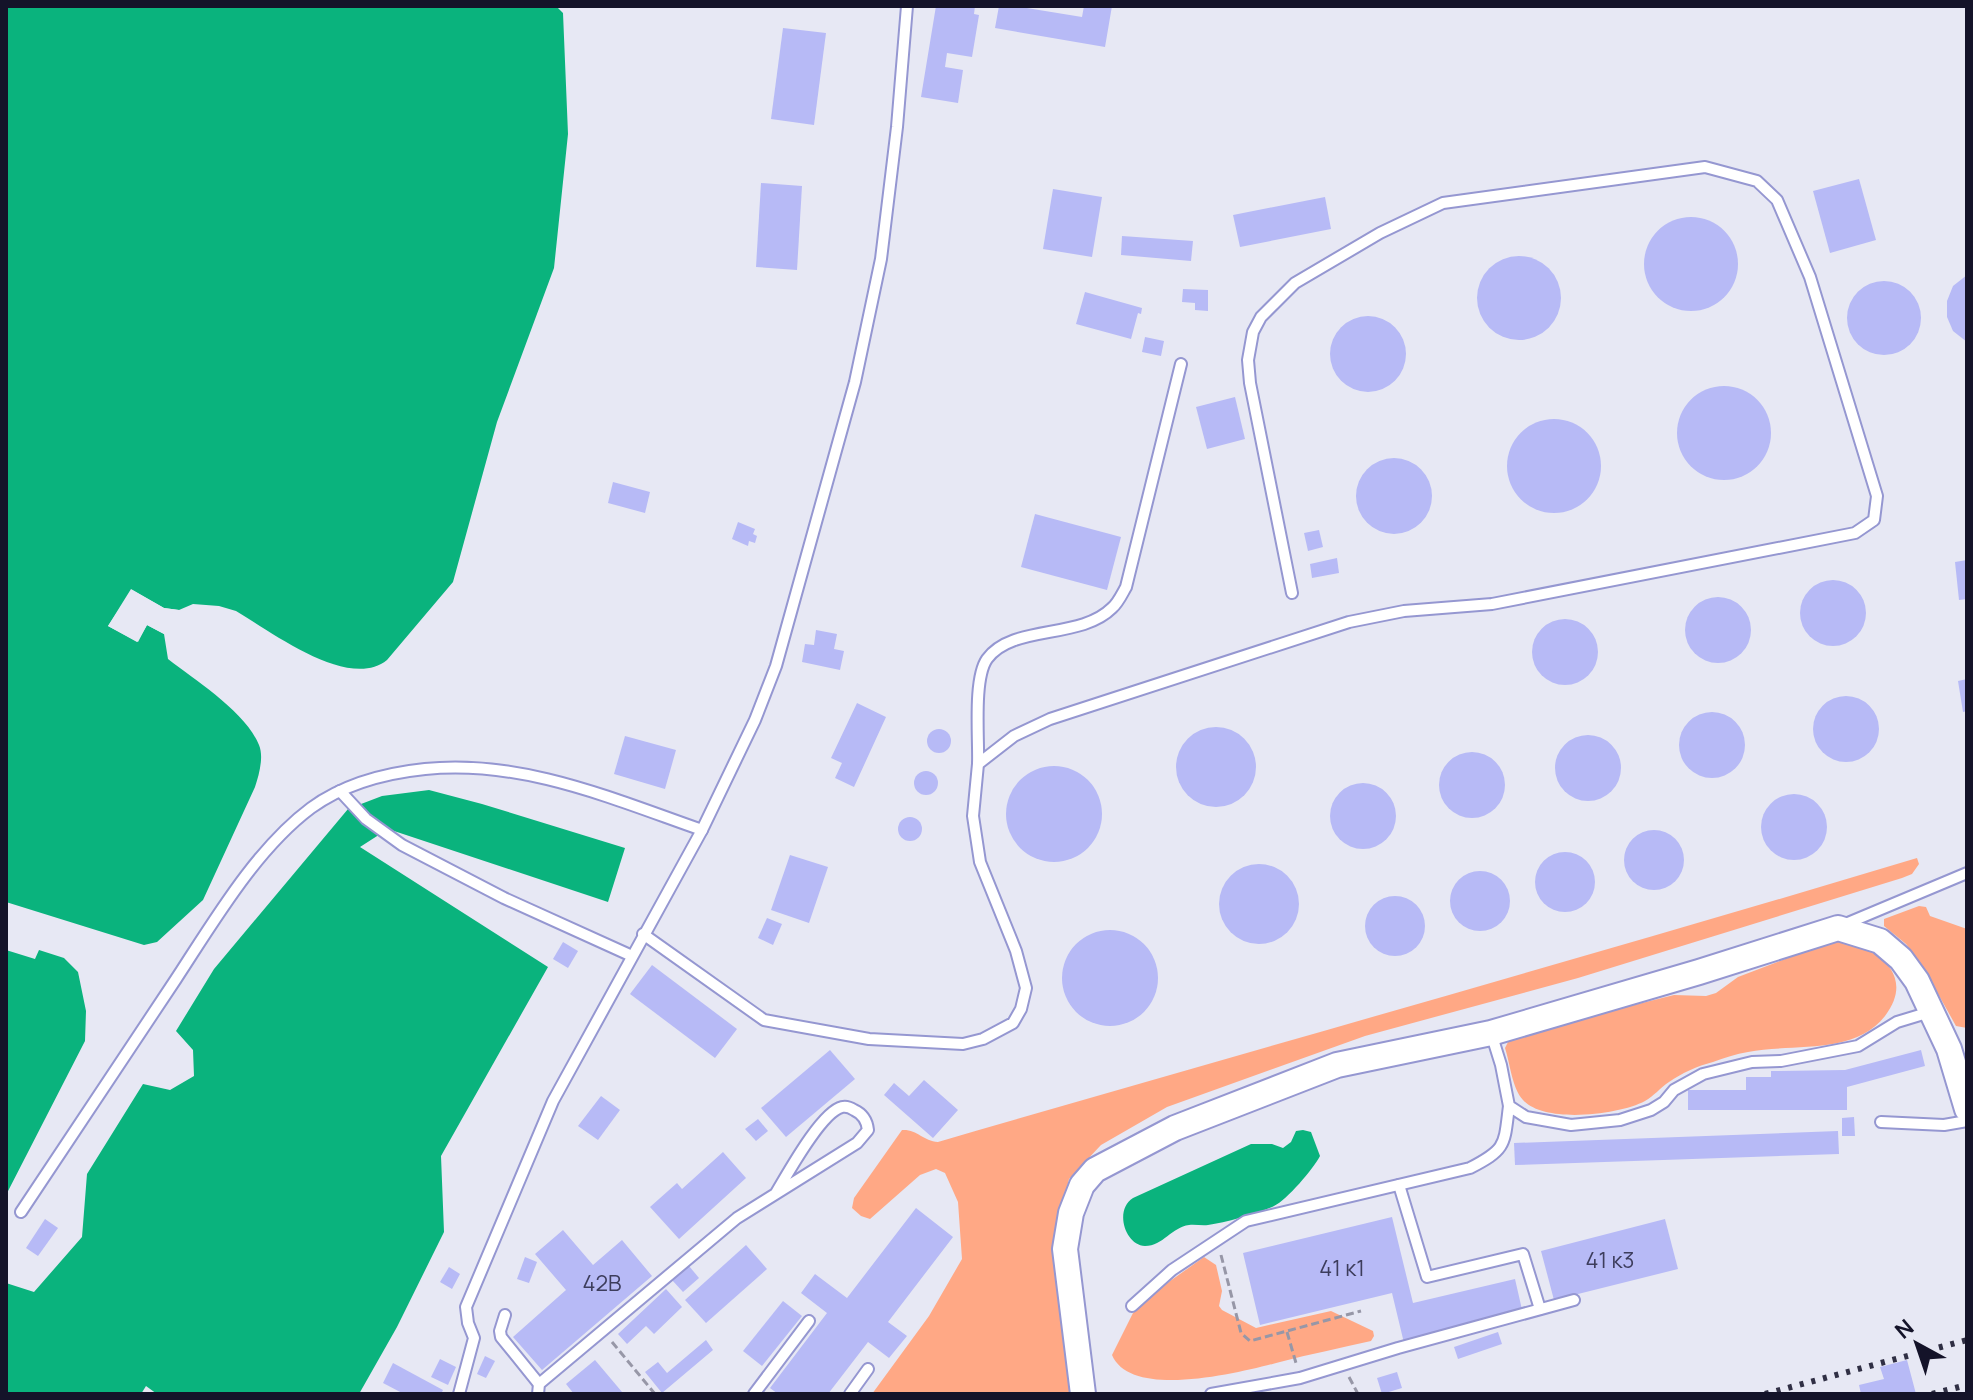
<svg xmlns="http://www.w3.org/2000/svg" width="1973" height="1400" font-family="Manrope,sans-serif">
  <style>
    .green { fill: #ffa885 }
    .water { fill: #0ab37d }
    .pier { fill: #e7e8f4 }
    .building { fill: #b7baf6 }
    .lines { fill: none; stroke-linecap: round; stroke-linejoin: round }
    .service-casing { stroke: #9597d1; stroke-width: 14 }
    .tertiary-casing { stroke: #9597d1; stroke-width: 28 }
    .path { stroke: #9797a7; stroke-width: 3; stroke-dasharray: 8 4; stroke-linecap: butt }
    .service { stroke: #fff; stroke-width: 10 }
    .tertiary { stroke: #fff; stroke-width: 24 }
    .rail { stroke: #302f44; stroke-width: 6; stroke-dasharray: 4 8; stroke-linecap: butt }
    .labels { text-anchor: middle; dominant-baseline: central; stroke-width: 7; stroke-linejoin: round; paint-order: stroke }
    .number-label { font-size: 22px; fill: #3d3d5c }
  </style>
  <rect width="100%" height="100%" fill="#e7e8f4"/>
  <g class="green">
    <path d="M1917,858l2,6 -7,10 -10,4 -324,100 -213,58 -198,71 -66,38 -32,34 -13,58 22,157h-206l57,-78 33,-57 -4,-57 -13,-29 -9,-4 -16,6 -50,44 -9,-3 -9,-8 2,-10 48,-68c15,-1 21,11 36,12 326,-95 653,-186 979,-284z"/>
    <polygon points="1919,906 1926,907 1930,916 1967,929 1967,1028 1956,1026 1922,965 1906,944 1884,926 1884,919"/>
    <path d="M1837,939c38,7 80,35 48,77 -31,40 -94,27 -137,36 -12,2 -24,6 -35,10 -16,4 -31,11 -44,20 -9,6 -15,14 -24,19 -26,14 -101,23 -122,-1 -11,-12 -13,-37 -18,-52l4,-8 81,-24 84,-21 32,1 10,-3 22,-16z"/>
    <path d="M1204,1257l12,8 6,26 -3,15 3,4 34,18 75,-17 42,20 1,5 -3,5c-30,7 -61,13 -91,21 -41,11 -149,38 -168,-7l21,-42 23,-22z"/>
  </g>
  <g class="water">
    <path d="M6,6h550l7,7 5,121 -14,134 -57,154 -44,160 -66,78c-38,31 -115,-28 -151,-49l-17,-5 -26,-2 -14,6 -15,-2 -32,-18 -24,36 29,16 10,-17 17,9 4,25c28,22 77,52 91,86 5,12 0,30 -4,42l-52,113 -46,42 -13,3 -138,-43z"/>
    <polygon points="429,790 482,804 625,848 608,902 388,829 360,847 548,967 441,1156 444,1232 397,1327 359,1394 157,1394 146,1386 141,1394 6,1394 6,1283 34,1292 82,1237 87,1174 143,1084 170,1090 194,1076 193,1050 176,1031 214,969 348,809 382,796"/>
    <polygon points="6,950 35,959 39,950 64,958 78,972 86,1011 85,1041 6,1195"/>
    <path d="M1303,1130l8,2 9,24c-7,13 -33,44 -46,50 -17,8 -48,16 -66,19 -6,1 -13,-1 -19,0 -17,2 -26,21 -44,21 -20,-1 -31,-36 -12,-48l118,-54h21l11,4 8,-6 5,-11z"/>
  </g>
  <polygon class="pier" points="131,589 164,608 179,610 177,614 163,611 133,595 114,625 136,637 144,623 148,621 166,630 164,634 147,625 138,642 108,626"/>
  <g class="building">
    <polygon points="936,6 975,6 974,14 979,15 972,57 947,53 945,67 963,70 958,103 921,97"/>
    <polygon points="999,6 1015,6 1082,17 1084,6 1112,6 1105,47 995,28"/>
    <polygon points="783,28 826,33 814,125 771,119"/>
    <polygon points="1859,179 1876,240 1830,253 1813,191"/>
    <polygon points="761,183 802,186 797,270 756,267"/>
    <polygon points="1053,189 1102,197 1092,257 1043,249"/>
    <polygon points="1325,197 1331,229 1240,247 1233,215"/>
    <circle cx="1691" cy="264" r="47"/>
    <polygon points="1122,236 1193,241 1191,261 1121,255"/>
    <circle cx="1519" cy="298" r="42"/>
    <polygon points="1967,275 1967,342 1953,331 1947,317 1947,301 1953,286"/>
    <circle cx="1884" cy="318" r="37"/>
    <polygon points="1183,289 1208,290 1208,311 1195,310 1195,303 1182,302"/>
    <polygon points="1085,292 1142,308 1141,314 1138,313 1131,339 1076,324"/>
    <circle cx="1368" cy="354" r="38"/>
    <polygon points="1145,337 1164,341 1161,356 1142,352"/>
    <circle cx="1724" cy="433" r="47"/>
    <polygon points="1235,397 1245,439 1207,449 1196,407"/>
    <circle cx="1554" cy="466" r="47"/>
    <circle cx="1394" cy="496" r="38"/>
    <polygon points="613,482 650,492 645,513 608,503"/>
    <polygon points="1035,514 1121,537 1107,590 1021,567"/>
    <polygon points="738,522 755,529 753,534 757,536 755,543 749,541 748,546 732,539"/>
    <polygon points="1319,530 1323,547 1308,551 1304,533"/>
    <polygon points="1337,558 1339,573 1312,578 1310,564"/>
    <polygon points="1967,560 1967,599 1959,600 1955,562"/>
    <circle cx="1833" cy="613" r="33"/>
    <circle cx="1718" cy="630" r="33"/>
    <circle cx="1565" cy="652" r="33"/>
    <polygon points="816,630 837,634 834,649 844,651 840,670 802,662 805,644 814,645"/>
    <polygon points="1967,679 1967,711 1963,712 1958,681"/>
    <circle cx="1846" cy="729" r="33"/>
    <polygon points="857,703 886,717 854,787 835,778 842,763 831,758"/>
    <circle cx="1712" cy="745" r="33"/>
    <circle cx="1216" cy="767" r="40"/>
    <circle cx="939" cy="741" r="12"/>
    <circle cx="1588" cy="768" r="33"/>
    <polygon points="625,736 676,750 665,789 614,774"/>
    <circle cx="1472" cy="785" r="33"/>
    <circle cx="1054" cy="814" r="48"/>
    <circle cx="926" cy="783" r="12"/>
    <circle cx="1363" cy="816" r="33"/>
    <circle cx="1794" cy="827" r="33"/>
    <circle cx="910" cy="829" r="12"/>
    <circle cx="1654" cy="860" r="30"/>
    <circle cx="1565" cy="882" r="30"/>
    <polygon points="790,855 828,867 809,923 771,910"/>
    <circle cx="1259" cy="904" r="40"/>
    <circle cx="1480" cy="901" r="30"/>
    <circle cx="1395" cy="926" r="30"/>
    <polygon points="767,918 782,924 773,945 758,938"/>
    <circle cx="1110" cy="978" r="48"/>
    <polygon points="563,942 578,951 568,968 553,959"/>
    <polygon points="652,965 737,1029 715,1058 630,994"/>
    <polygon points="830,1050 855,1079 786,1137 761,1108"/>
    <polygon points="1921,1050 1925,1066 1847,1087 1847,1110 1688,1110 1688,1090 1746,1090 1746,1077 1771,1077 1771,1071 1845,1070"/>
    <polygon points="924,1080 958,1110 933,1138 884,1095 894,1083 909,1096"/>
    <polygon points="601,1096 620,1110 598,1140 578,1126"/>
    <polygon points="1854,1117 1855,1136 1842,1136 1842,1118"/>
    <polygon points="758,1119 768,1131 756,1141 745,1129"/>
    <polygon points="1838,1131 1839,1154 1515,1165 1514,1143"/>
    <polygon points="723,1152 746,1178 679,1239 650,1207 677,1183 682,1189"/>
    <polygon points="916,1208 953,1237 888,1322 907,1336 889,1358 868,1342 828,1394 778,1394 770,1388 827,1313 801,1293 815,1274 847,1298"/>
    <polygon points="1392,1217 1413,1303 1515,1279 1523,1314 1404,1343 1392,1293 1260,1325 1243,1253"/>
    <polygon points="45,1219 58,1228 38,1256 26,1248"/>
    <polygon points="1665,1219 1678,1269 1554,1300 1541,1251"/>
    <polygon points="563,1230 593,1265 622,1240 652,1276 542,1370 513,1337 566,1290 535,1254"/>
    <polygon points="746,1245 767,1269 706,1323 685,1300"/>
    <polygon points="525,1257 537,1262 529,1283 517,1279"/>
    <polygon points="689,1266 699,1278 683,1292 672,1280"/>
    <polygon points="449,1267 460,1274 452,1289 440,1282"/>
    <polygon points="666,1289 682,1307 654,1334 646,1326 627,1344 618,1334"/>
    <polygon points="783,1301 802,1316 762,1366 743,1351"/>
    <polygon points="1498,1332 1502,1344 1458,1359 1454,1347"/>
    <polygon points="706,1340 713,1350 662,1393 645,1372 658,1362 667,1373"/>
    <polygon points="485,1356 495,1361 486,1378 477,1374"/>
    <polygon points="440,1359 456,1367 448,1385 431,1377"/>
    <polygon points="595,1360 622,1392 620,1394 574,1394 566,1384"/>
    <polygon points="1907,1360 1916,1394 1861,1394 1859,1385 1884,1379 1880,1367"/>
    <polygon points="393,1363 443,1390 441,1394 404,1394 383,1383"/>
    <polygon points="1397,1372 1402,1388 1382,1394 1377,1378"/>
  </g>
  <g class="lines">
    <g class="service-casing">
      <g id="service">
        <path d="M978,764c1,-25 -5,-85 9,-105 25,-35 93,-19 125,-51 6,-5 10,-14 14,-21l55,-223"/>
        <polyline points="340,791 366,819 402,845 504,898 632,956"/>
        <polyline points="1843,925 1967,873"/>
        <polyline points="643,934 764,1020 869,1039 963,1044 983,1039 1013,1023 1021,1009 1026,988 1016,951 980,862 973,816 978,764 1014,736 1050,719 1349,622 1404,611 1492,604 1855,533 1874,520 1877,496 1810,277 1777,200 1757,181 1705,167 1443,203 1380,233 1295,283 1261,317 1253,332 1248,360 1250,383 1292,593"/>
        <polyline points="1491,1033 1501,1065 1509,1106 1526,1117 1571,1125 1620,1120 1651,1110 1664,1102 1674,1090 1703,1074 1752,1062 1781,1061 1858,1046 1897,1022 1930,1012"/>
        <polyline points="1881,1122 1944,1125 1967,1121"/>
        <polyline points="1399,1185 1427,1277 1523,1254 1540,1309"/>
        <path d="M21,1212c52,-78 104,-156 155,-233 38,-58 80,-130 135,-171 33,-24 75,-35 114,-39 97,-10 188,30 277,61"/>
        <path d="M1132,1306l40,-36 74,-49 224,-53c37,-19 34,-23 39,-62"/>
        <polyline points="505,1315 500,1331 501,1337 539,1384"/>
        <polyline points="459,1394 474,1338 468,1323 466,1307 553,1101 702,830 755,720 776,666 855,382 881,259 897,127 907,6"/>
        <path d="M538,1394l1,-10 198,-166 120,-75 11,-13c-1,-9 -5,-16 -14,-20 -3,-2 -8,-4 -12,-3 -21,5 -55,68 -66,86"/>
        <polyline points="754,1394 809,1321"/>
        <polyline points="850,1394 868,1369"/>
        <polyline points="1211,1394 1300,1378 1398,1348 1574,1300"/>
      </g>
    </g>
    <g class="tertiary-casing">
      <polyline id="tertiary" points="1083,1394 1065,1249 1071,1213 1082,1185 1095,1170 1175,1128 1337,1065 1491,1033 1699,972 1838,928 1880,941 1901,959 1917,981 1949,1049 1967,1109"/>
    </g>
    <g class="path">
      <polyline points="1221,1255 1241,1333 1250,1341 1361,1311"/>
      <polyline points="1287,1332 1296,1363"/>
      <polyline points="612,1342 655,1394"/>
      <polyline points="1349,1377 1358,1394"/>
    </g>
    <use href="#service" class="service"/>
    <use href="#tertiary" class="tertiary"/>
    <g class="rail">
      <polyline points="1765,1394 1967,1340"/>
      <polyline points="1932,1394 1967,1385"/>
    </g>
  </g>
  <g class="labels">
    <g class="number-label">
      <text x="1610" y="1260">41 к3</text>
      <text x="1342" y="1268">41 к1</text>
      <text x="602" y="1283">42В</text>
    </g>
  </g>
  <rect width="1973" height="1400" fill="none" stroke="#141329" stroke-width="16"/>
  <g transform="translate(1917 1344) rotate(320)" stroke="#e7e8f4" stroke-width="6" paint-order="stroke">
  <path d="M0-6L14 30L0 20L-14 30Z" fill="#141329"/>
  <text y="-12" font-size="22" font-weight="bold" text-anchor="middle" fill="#141329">N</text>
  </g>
</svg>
